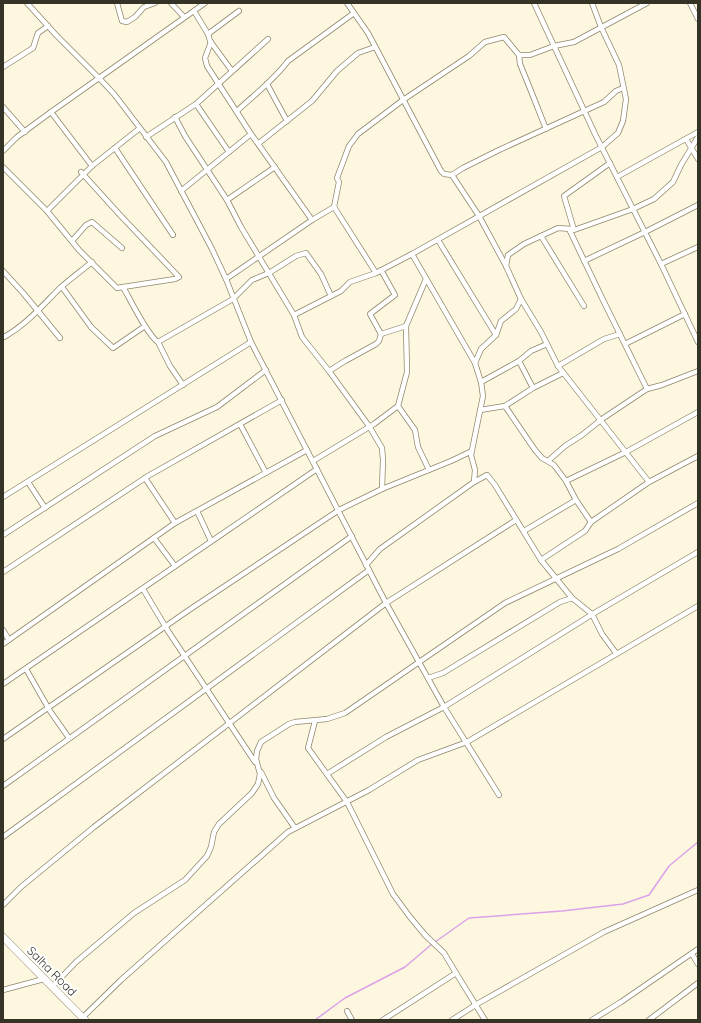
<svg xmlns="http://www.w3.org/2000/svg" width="701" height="1023" font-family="Quicksand,sans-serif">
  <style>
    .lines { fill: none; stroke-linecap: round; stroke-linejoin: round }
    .stream { stroke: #dba1ea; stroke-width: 1.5 }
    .street-casing { stroke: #8e876b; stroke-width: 6 }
    .secondary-casing { stroke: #8e876b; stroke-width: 8 }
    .street { stroke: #fff; stroke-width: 4.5 }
    .secondary { stroke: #fff; stroke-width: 7 }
    .labels { text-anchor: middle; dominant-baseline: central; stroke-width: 4; stroke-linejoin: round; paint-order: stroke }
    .street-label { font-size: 12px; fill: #353226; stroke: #fff }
  </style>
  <rect width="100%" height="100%" fill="#fef7df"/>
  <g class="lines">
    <g class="stream">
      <polyline points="435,942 469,918 562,911 623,904 649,895 669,866 698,842"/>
      <polyline points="315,1020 345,998 405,967 432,944"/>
    </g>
    <g class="street-casing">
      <g id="street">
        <polyline points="27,3 57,36 99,78 114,94 166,162 212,249 226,279 251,342 386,603 444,707 499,795"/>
        <polyline points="117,3 122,21 127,22 135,17 144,7 155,3"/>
        <polyline points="171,3 184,17"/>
        <polyline points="347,3 368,33 441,171 444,174 452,175 463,168 499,150 604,102 616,91 623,88"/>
        <polyline points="534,3 595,134 661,264 698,342"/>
        <polyline points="690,3 698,19"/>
        <polyline points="194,11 208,34 210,41 232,71"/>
        <polyline points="208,34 239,11"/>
        <polyline points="211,42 205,58 207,66 251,134 312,220"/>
        <polyline points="519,55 530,55 554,46 574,42 647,3"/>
        <polyline points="3,67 33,48 38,33 48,26"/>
        <polyline points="267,84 287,121"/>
        <polyline points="196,104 229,152"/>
        <polyline points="3,107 25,132"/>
        <path d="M237,111c17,-16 37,-31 51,-50l66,-48"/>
        <polyline points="51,112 92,166"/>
        <polyline points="175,117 185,136 227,200 241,227 294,315 302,337 329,371 369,426 382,448 383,460 382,489"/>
        <polyline points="146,137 196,104 268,39"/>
        <polyline points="686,139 698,159"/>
        <polyline points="259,143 312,101 337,71 358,53 375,47"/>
        <polyline points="115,148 173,235"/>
        <polyline points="3,151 17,137 51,112 205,3"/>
        <polyline points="610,163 564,196 574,230 633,209 654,199 673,182 681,165 698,137"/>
        <polyline points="3,167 47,211 79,250 117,288 123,287"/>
        <path d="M81,172l39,43 59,62 -4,2 -52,8c7,12 25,49 35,55l12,24 13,19"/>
        <polyline points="452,175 479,216 506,266 521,299 541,332 558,366 649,482"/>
        <polyline points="617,177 698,132"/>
        <polyline points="181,191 251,134"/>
        <polyline points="227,200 275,167"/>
        <polyline points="47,211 92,166 140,128"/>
        <polyline points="569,229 602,298 647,389"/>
        <polyline points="541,236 584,306"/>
        <polyline points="438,240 496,335"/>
        <polyline points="72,241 86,225 92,222 122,248"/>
        <polyline points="412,254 475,363"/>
        <polyline points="584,261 645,232 698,205"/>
        <polyline points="661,264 698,247"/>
        <polyline points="506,266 508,255 524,244 558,228 571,229"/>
        <polyline points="381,270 395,295 370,314 381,334 406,326"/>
        <polyline points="3,271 24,294 60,338"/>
        <polyline points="376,273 334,207 339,182 337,178 349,146 358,134 403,100 469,56 485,42 504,37 519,55 520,64 531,91 546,129"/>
        <polyline points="226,279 312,220 334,207"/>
        <polyline points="62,287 91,327 113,348 145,326"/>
        <polyline points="294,315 341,291 350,282 376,273 412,254 602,147 618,133 623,121 626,99 619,65 601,27 592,3"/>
        <path d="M3,336l1,1c22,-12 39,-32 56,-49 10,-9 21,-17 32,-26"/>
        <polyline points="158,342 233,299 252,280 269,273 296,256 306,253 321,274 331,296"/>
        <polyline points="625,344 685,314"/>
        <polyline points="519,361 533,388"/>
        <polyline points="558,366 604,339 620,334"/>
        <polyline points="329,371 345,361 376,344 379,341 381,334"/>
        <polyline points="481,382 519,361 531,351 547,344"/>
        <polyline points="398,406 415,430 418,447 429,470"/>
        <polyline points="505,406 535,450 542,458 554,465 566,481 576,500 591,522"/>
        <polyline points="480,410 505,406 533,388 563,373"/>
        <polyline points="240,424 266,473"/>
        <polyline points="313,461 374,424 398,406 407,372 406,326 426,279"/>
        <polyline points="548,461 565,446 582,435 602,419 647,389 662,385 698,371"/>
        <polyline points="145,478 175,523"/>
        <polyline points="566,481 626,452 698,412"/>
        <polyline points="28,482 45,508"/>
        <polyline points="474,482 487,475 495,485 541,560 585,531 591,522 649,482 698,456"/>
        <polyline points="3,497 251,342"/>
        <polyline points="197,511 211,541"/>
        <polyline points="524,531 576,500"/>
        <polyline points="3,535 155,436 217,407 266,370"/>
        <polyline points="154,538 175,566"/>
        <polyline points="541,560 572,598"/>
        <polyline points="366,565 380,549 474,482 475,470 471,455 483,396 481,382 475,363 481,349 496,335 501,321 516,309 521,299"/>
        <polyline points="3,572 148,476 282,400"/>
        <polyline points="143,589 168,631 255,762"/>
        <polyline points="3,630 9,640"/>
        <polyline points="3,644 175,523 307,450"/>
        <polyline points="26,669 50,711 69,738"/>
        <polyline points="428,678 443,673 560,602 572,598 592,614 602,634 616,653"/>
        <polyline points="3,684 317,469"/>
        <polyline points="315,721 308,748 347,802 393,894 410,917 425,935 444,953 456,973"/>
        <polyline points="3,739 189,610 339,510 382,489 451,461 472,451"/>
        <polyline points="261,772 274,798 295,828"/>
        <polyline points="327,774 386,737 444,707 596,612 698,552"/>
        <polyline points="3,786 352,536"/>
        <polyline points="3,837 369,570"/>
        <polyline points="3,905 21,887 94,827 386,603 516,520"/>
        <polyline points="692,954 698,964"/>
        <polyline points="52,987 76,962 134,913 185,880 207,856 211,847 214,832 219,824 252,793 258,784 260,774 256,759 257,751 261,742 289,724 295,722 327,719 345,713 505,603 618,549 698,503"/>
        <polyline points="3,990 44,979"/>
        <polyline points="347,1011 352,1020"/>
        <polyline points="82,1018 121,980 288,832 369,790 418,760 467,742 698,606"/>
        <polyline points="383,1020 456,973 485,1020"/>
        <polyline points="452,1020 477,1004 604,932 698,890"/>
        <polyline points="592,1020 621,1002 698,949"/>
        <polyline points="649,1020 698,983"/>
      </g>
    </g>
    <g class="secondary-casing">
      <polyline id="secondary" points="3,937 85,1020"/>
    </g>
    <use href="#street" class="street"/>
    <use href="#secondary" class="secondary"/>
  </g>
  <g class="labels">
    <g class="street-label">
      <text transform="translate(52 971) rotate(45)">Salha Road</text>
    </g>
  </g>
  <rect width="701" height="1023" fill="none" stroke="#353226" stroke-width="8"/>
</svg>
